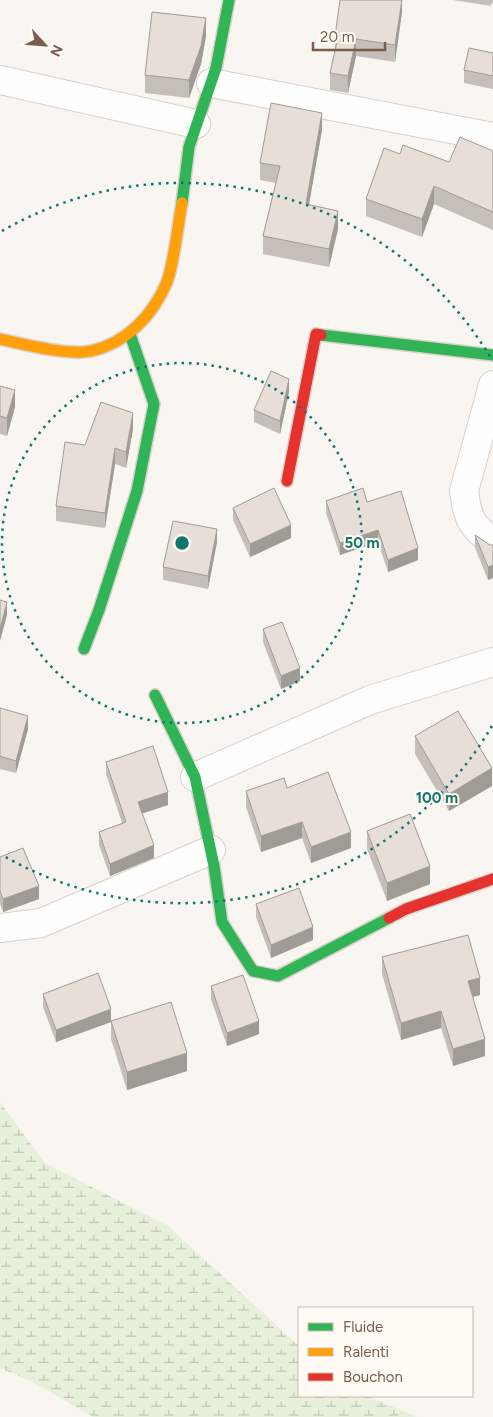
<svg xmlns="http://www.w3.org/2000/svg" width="493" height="1417" font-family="Figtree,sans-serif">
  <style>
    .wetland { fill: url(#wetland-marsh) }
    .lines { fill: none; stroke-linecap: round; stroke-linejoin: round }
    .street-casing { stroke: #d7d1cb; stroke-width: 30 }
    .fast-casing { stroke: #d9d2cb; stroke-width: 14 }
    .slow-casing { stroke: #d9d2cb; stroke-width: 14 }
    .jam-casing { stroke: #d9d2cb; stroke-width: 14 }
    .street { stroke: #fefefd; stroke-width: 28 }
    .fast { stroke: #30b455; stroke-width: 11 }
    .slow { stroke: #ff9f0a; stroke-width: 11 }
    .jam { stroke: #e5322d; stroke-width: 11 }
    .wall { fill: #c6bfb9 }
    .shaded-wall { fill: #a19b96 }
    .building { fill: #e6ded7; stroke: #a19b96 }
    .ring { fill: none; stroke: #0f766e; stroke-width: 2.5; stroke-dasharray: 2.5 5 }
    .centre { fill: #0f766e; stroke: #fffaf3; stroke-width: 2.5 }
    .ring-label { font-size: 15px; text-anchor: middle; font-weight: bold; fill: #0f766e; stroke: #fffaf3; stroke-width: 4; stroke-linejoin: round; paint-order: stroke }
  </style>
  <defs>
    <pattern id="wetland-marsh" width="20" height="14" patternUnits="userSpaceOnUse" patternTransform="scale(1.25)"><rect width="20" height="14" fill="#e7f0db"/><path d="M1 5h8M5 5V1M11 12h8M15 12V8" fill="none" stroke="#c0c6b4"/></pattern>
  </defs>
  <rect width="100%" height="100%" fill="#f9f5f0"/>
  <polygon class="wetland" points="0,1102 45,1163 168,1226 299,1346 299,1396 367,1396 417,1417 93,1417 31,1381 0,1368"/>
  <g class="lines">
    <g class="street-casing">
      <g id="street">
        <polyline points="0,80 196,124"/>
        <polyline points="211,83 493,137"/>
        <path d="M493,385l-29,106c4,30 7,33 29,52"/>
        <polyline points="195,777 370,700 493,662"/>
        <polyline points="0,928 41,923 211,850"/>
      </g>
    </g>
    <g class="fast-casing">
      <g id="fast">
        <polyline points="182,203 189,147 216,68 229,0"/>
        <polyline points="321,335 493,355"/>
        <polyline points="84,649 99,610 137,491 154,404 130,334"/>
        <polyline points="155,695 195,777 214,866 222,922 253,971 278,976 389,918"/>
      </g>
    </g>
    <g class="slow-casing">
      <path id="slow" d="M0,339c23,5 69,17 91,12 36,-8 62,-36 76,-69 7,-19 11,-58 15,-79"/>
    </g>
    <g class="jam-casing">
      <g id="jam">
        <polyline points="287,481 316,334 321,335"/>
        <polyline points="389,918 406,909 493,879"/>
      </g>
    </g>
    <use href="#street" class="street"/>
    <use href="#fast" class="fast"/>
    <use href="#slow" class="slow"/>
    <use href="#jam" class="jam"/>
  </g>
  <g class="wall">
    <polygon points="402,0 402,12 395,62 356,56 348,93 330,90 330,73 335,52 335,36"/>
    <polygon points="453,0 493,0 493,4 491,3 491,6"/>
    <polygon points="206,36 201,64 189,98 145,93 145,75"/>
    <polygon points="493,53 493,89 464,83 464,70"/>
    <polygon points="322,130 309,204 338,229 329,267 263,254 263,236 276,183 260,180 260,163"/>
    <polygon points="493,151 493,230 434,204 422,237 366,216 366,199 400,154 449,162"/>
    <polygon points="0,386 15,407 7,436 0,434"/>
    <polygon points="289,392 280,434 254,422 254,410"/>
    <polygon points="133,429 126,468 115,464 105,528 56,521 56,506 85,445"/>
    <polygon points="326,501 367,502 418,560 388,572 378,542 340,555 326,513"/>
    <polygon points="233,508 291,538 250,557 233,520"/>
    <polygon points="475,535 490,545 488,580 475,548"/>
    <polygon points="217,542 208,589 163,580 163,567"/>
    <polygon points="263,629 300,681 281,689 263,642"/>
    <polygon points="0,708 28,729 16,773 0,769"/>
    <polygon points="415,736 492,786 449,811 415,754"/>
    <polygon points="106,762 168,805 142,813 154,858 110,876 99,845 99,832 122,823 106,774"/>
    <polygon points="287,788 351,848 311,863 302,838 261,852 246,807 246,791"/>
    <polygon points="367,831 430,884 387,901 367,849"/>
    <polygon points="0,857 39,899 3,912 0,904"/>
    <polygon points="256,904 313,940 271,958 256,917"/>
    <polygon points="382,957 480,995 473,997 485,1056 453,1066 441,1028 401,1040 382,974"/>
    <polygon points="211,986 259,1034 227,1046 211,999"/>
    <polygon points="43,994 111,1021 187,1071 127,1090 111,1039 111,1022 56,1042 43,1007"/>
  </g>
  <g class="shaded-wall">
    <polygon points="402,0 402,12 395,62 395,45"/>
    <polygon points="206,18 206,36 201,64 189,98 189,80"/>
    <polygon points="356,39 356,56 348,93 348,76"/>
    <polygon points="322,113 322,130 306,221 306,204"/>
    <polygon points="434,186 434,204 422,237 422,219"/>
    <polygon points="338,211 338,229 329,267 329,249"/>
    <polygon points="289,379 289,392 280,434 280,421"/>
    <polygon points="15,390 15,407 7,436 7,418"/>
    <polygon points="133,413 133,429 126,468 126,452"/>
    <polygon points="115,448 115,464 105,528 105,513"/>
    <polygon points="291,525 291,538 250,557 250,544"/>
    <polygon points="217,529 217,542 208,589 208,576"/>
    <polygon points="378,530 378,542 340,555 340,543"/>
    <polygon points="418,548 418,560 388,572 388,560"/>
    <polygon points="493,565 493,578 488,580 488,567"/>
    <polygon points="7,602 7,615 0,641 0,629"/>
    <polygon points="300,668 300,681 281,689 281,676"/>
    <polygon points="28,716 28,729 16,773 16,761"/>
    <polygon points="492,768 492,786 449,811 449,794"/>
    <polygon points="168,792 168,805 138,815 138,802"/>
    <polygon points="302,822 302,838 261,852 261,836"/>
    <polygon points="351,832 351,848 311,863 311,847"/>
    <polygon points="154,845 154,858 110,876 110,864"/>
    <polygon points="430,866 430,884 387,901 387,883"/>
    <polygon points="39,886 39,899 3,912 3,899"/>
    <polygon points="313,927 313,940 271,958 271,945"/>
    <polygon points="480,978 480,995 468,998 468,981"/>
    <polygon points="111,1009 111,1022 56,1042 56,1030"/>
    <polygon points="441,1011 441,1028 401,1040 401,1023"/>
    <polygon points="259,1021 259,1034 227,1046 227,1033"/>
    <polygon points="485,1039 485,1056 453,1066 453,1049"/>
    <polygon points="187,1053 187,1071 127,1090 127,1072"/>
  </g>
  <g class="building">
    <polygon points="340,0 402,0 395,45 356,39 348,76 330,73 338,37 335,36"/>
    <polygon points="152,12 206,18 201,46 189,80 145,75"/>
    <polygon points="469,48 493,53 493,76 464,70"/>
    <polygon points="271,103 322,113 306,204 338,211 329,249 263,236 280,166 260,163"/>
    <polygon points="460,137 493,151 493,212 434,186 422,219 366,199 384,148 400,154 403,145 449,162"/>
    <polygon points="271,371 289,379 280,421 254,410"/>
    <polygon points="0,386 15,390 7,418 0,416"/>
    <polygon points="101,402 133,413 126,452 115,448 105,513 56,506 65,442 85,445"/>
    <polygon points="274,488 291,525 250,544 233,508"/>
    <polygon points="363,488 367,502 401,491 418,548 388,560 378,530 340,543 326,501"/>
    <polygon points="173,521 217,529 208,576 163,567"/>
    <polygon points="475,535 490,545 493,545 493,565 488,567"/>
    <polygon points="0,600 7,602 0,629"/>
    <polygon points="282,622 300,668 281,676 263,629"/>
    <polygon points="0,708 28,716 16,761 0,756"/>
    <polygon points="458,711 492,768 449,794 415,736"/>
    <polygon points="153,746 168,792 138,802 154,845 110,864 99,832 126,822 106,762"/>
    <polygon points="328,772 351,832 311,847 302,822 261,836 246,791 284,778 287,788"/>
    <polygon points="410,814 430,866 387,883 367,831"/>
    <polygon points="23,848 39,886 3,899 0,891 0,857"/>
    <polygon points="299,888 313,927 271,945 256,904"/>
    <polygon points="468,935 480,978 468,981 485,1039 453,1049 441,1011 401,1023 382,957"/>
    <polygon points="98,973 111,1009 56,1030 43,994"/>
    <polygon points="243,975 259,1021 227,1033 211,986"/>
    <polygon points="171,1002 187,1053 127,1072 111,1021"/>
  </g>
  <g class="ring">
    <circle cx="182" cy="543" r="180"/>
    <path d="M492 726A360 360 0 0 1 2 855M2 231A360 360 0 0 1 492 360"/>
  </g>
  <circle cx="182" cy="543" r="8" class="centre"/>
  <g class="ring-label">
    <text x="362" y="548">50 m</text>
    <text x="437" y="803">100 m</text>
  </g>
  <rect x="298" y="1307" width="175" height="90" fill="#fffaf3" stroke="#cabbb1"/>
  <rect x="308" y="1323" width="25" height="8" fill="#30b455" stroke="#cabbb1"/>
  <text x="343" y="1332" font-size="15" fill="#7a5c4d">Fluide</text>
  <rect x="308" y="1348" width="25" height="8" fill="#ff9f0a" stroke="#cabbb1"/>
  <text x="343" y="1357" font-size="15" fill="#7a5c4d">Ralenti</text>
  <rect x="308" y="1373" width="25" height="8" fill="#e5322d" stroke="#cabbb1"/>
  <text x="343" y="1382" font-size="15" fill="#7a5c4d">Bouchon</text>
  <g transform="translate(45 45) rotate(116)" stroke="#fffaf3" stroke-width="4" paint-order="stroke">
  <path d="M0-4L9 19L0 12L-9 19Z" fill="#7a5c4d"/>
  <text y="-8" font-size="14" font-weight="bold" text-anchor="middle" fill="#7a5c4d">N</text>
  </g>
  <path d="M313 42v8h72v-8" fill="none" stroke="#7a5c4d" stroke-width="2.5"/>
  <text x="320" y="42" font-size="15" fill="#7a5c4d" stroke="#fffaf3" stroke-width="4" paint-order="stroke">20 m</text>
</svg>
